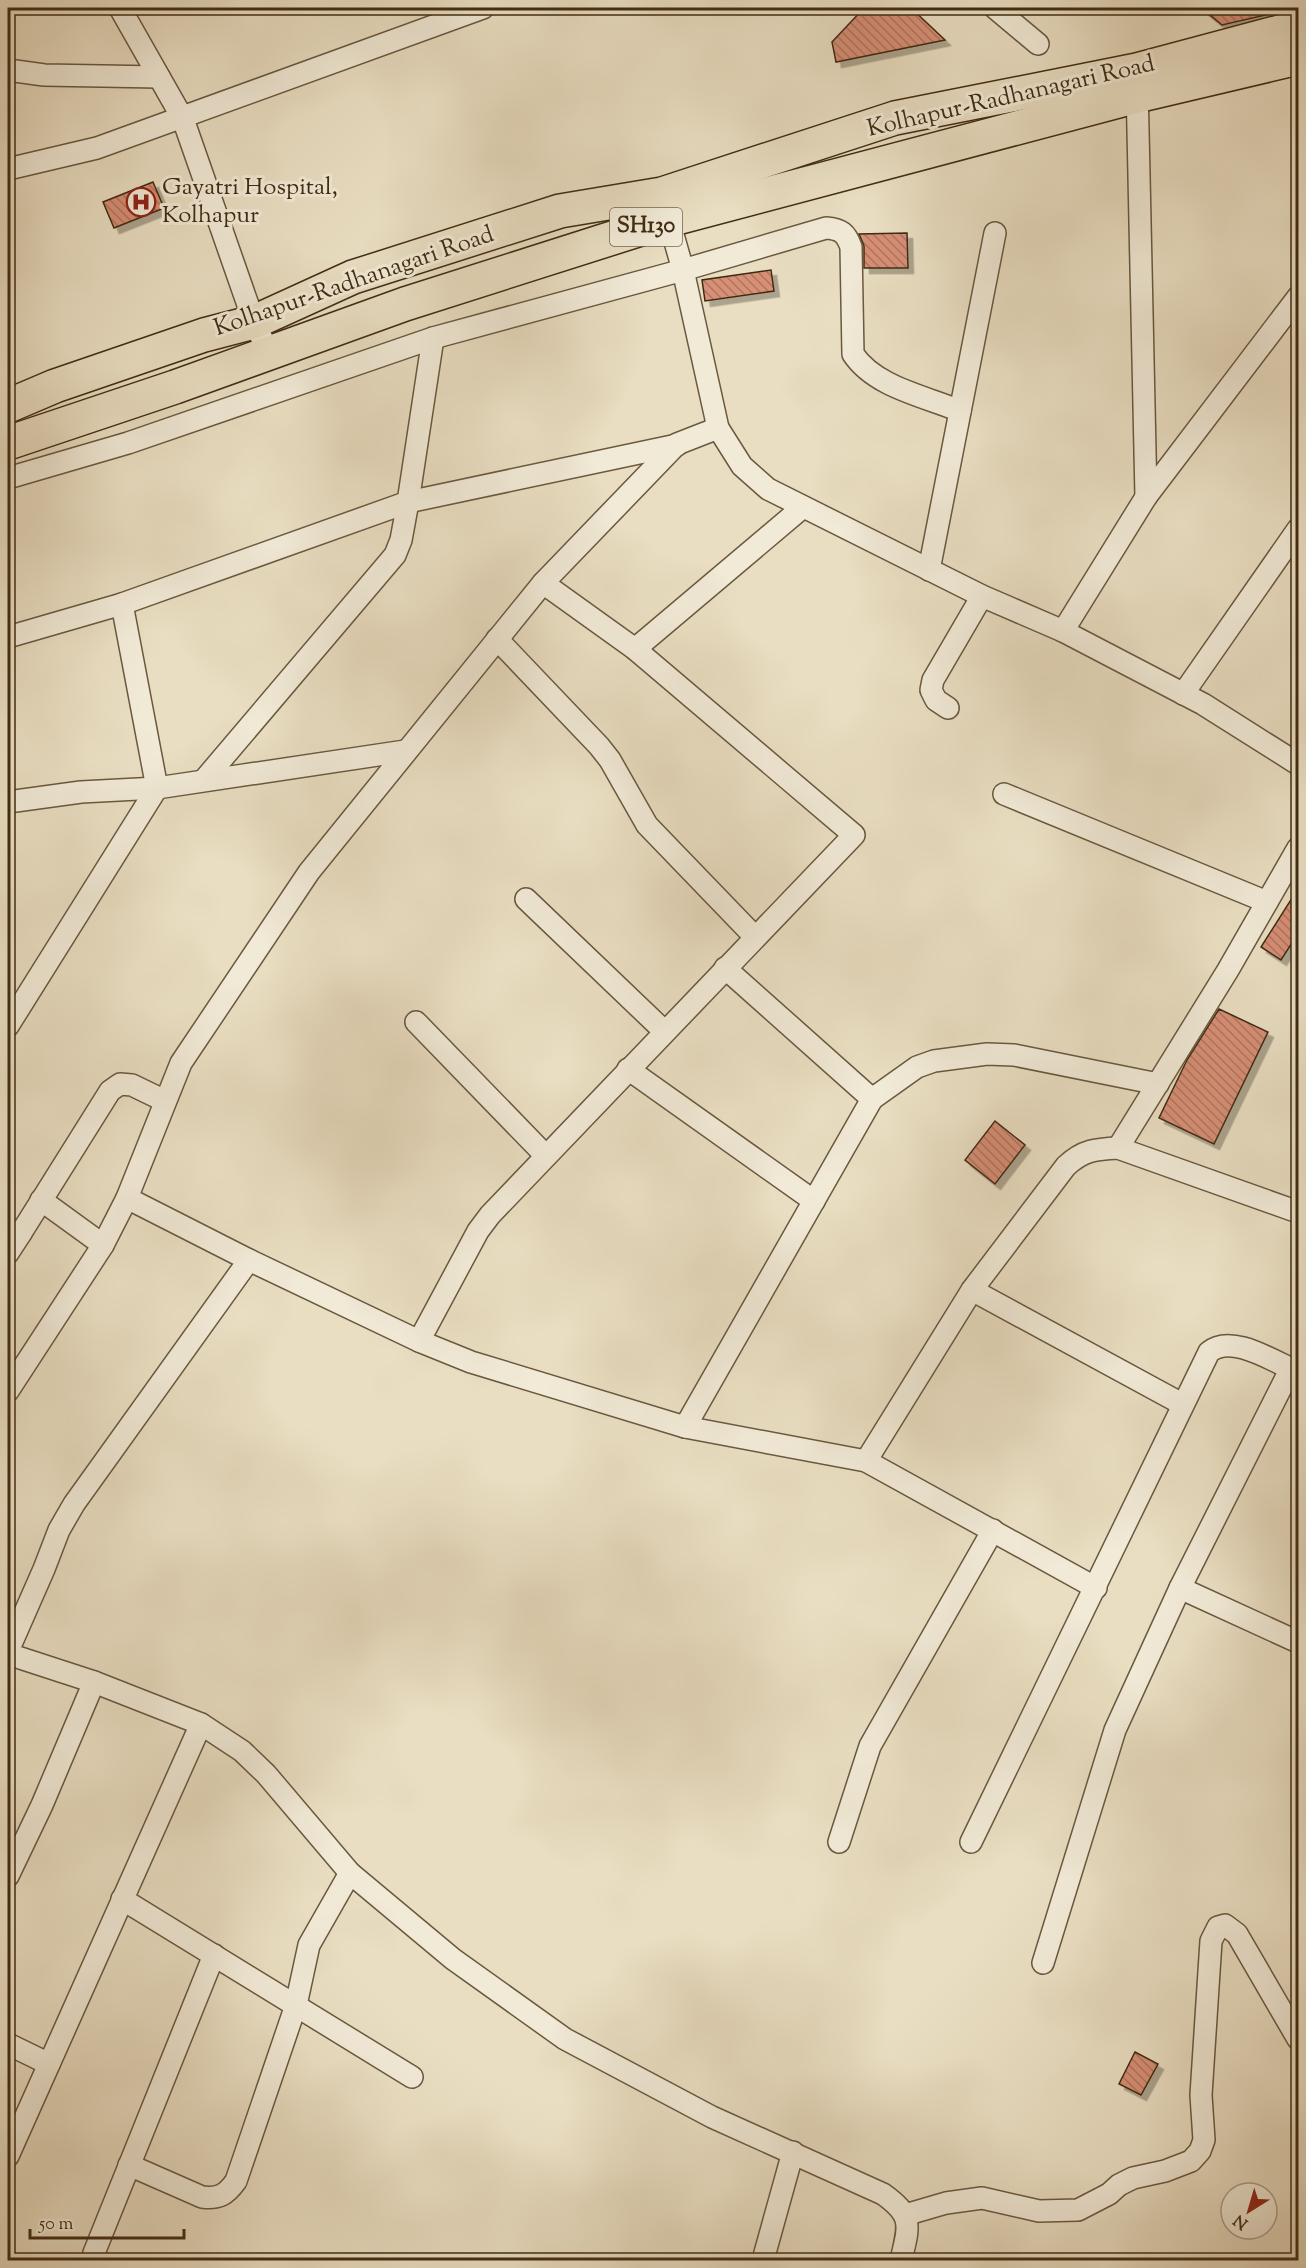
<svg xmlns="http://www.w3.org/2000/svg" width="1306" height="2268" font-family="'Sorts Mill Goudy',serif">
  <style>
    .building { fill: url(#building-back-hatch); stroke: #402c13; stroke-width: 1.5; filter: url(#shadow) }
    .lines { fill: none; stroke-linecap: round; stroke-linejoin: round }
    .street-casing { stroke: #6a583f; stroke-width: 24 }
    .primary-casing { stroke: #402c13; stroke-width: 36 }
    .street { stroke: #f1ead7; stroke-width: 21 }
    .primary { stroke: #e9dec2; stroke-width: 33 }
    .labels { text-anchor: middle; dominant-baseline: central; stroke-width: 6; stroke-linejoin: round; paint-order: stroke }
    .shield { fill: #f1ead7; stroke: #75654e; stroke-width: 1.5 }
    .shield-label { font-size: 22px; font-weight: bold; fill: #402c13 }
    .street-label { font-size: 24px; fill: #402c13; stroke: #f1ead7 }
    .poi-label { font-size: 24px; fill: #402c13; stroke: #f1ead7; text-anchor: start }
  </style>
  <defs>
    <pattern id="building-back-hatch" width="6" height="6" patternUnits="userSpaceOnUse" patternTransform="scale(1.5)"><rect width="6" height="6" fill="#d78f76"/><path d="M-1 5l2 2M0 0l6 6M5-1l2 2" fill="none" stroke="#b07560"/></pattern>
    <filter id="shadow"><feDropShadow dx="5.5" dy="5.5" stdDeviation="0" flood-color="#0004"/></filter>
  </defs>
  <rect width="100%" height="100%" fill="#e9dec2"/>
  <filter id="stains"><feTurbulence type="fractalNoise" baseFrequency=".00333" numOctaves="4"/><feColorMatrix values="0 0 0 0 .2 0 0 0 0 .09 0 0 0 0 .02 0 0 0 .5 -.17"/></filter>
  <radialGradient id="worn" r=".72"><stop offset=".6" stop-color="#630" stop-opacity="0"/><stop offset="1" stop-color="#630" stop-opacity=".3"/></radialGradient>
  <g class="building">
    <polygon points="864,8 911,8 945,40 836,62 832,42"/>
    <polygon points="1201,8 1269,8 1270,14 1222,25"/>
    <polygon points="153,182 164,208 114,228 103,202"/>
    <polygon points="907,233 908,268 864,268 864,246 859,234"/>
    <polygon points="771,270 774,291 705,301 702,280"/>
    <polygon points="1299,887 1299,932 1281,960 1261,947"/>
    <polygon points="1219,1009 1268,1032 1214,1144 1159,1118 1187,1060"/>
    <polygon points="995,1121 1025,1145 995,1184 965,1160"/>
    <polygon points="1135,2052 1158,2064 1141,2095 1119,2084"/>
  </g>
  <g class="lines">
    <g class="street-casing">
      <g id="street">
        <polyline points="120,8 183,119 254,322 269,353"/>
        <polyline points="995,8 1038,44"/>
        <polyline points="1291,8 1297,40"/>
        <polyline points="8,70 44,75 159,77"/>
        <polyline points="1137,84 1146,497"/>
        <polyline points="8,169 97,148 483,8"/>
        <polyline points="666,210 683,270 718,428 742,466 768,489 982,596 1063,631 1203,704 1298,764"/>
        <path d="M8,478l120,-35 305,-105 250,-68 143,-42c15,1 20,5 25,19l2,107c22,33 71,42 107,57"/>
        <polyline points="929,570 995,233"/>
        <polyline points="122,604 408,502 677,445"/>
        <polyline points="1063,631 1146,497 1298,297"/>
        <polyline points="8,637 122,604 157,788 8,1026"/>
        <polyline points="497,639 599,746 610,760 647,825 755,937"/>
        <polyline points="635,649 803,507"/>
        <polyline points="1183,694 1298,529"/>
        <polyline points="948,708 936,700 931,690 933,680 982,596"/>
        <polyline points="204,780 395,555 401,540 408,502 433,338"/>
        <polyline points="1004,794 1267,902"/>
        <polyline points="8,802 81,792 157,788 405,751"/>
        <polyline points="526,899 664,1031"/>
        <polyline points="725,968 872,1099"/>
        <polyline points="416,1022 545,1155"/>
        <polyline points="628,1069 814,1201"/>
        <polyline points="1118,1148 1228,970 1298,848"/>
        <polyline points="41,1200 103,1245"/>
        <polyline points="8,1231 21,1233 110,1091 120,1084 132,1085 165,1101"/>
        <polyline points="8,1253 21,1233"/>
        <polyline points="249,1260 419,1341 471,1362 685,1427 866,1461 1096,1588"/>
        <polyline points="972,1290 1182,1404"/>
        <polyline points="419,1341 478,1231 490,1215 854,835 635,649 543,583"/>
        <polyline points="8,1391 103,1245 127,1198 181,1063 309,872 543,583 677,444 718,428"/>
        <polyline points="685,1427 872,1099 917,1067 934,1061 987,1054 1014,1055 1158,1084"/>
        <path d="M866,1461l106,-171 94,-124c17,-16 30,-17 52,-18l180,64"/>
        <polyline points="1180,1588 1298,1642"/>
        <polyline points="8,1651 44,1569 59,1530 74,1504 249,1260 127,1198"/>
        <path d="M8,1654l86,28 107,42 41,27 24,23 84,99 103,86 112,80 147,78 171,77c31,22 26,32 18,66"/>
        <polyline points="839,1842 870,1746 993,1530"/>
        <path d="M971,1842l238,-490c23,-19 65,10 89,20"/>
        <polyline points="8,1876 42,1805 94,1682"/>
        <polyline points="122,1899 412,2077"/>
        <polyline points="1043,1963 1115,1730 1180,1588 1291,1368"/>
        <polyline points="8,2044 49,2064"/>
        <polyline points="8,2156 201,1724"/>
        <path d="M129,2165l73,32c17,2 24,-2 34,-16l60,-176 13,-60 41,-72"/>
        <polyline points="905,2215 946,2203 982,2198 1039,2211 1078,2210 1109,2194 1119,2185 1133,2178 1165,2171 1191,2161 1200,2151 1204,2140 1201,2095 1211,1941 1218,1927 1225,1925 1237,1934 1298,2039"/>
        <polyline points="94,2253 214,1955"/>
        <polyline points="763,2260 793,2152"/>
      </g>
    </g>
    <g class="primary-casing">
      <g id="primary">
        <polyline points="8,406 55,386 204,335 254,322 353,277 560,211 662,194 895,118 1137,70 1298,27"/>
        <polyline points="8,443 175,387 405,304 669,220 1137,96 1298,58"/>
      </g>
    </g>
    <use href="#street" class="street"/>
    <use href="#primary" class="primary"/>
  </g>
  <defs>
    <g id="hospital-ring" transform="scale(1.5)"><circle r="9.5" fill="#f1ead7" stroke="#8f2418" stroke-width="1.5"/><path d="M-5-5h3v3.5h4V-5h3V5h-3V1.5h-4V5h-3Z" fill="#8f2418"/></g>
  </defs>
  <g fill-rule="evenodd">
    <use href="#hospital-ring" x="141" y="202"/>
  </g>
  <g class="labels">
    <rect class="shield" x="610" y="208" width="72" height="38" rx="4.5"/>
    <g class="shield-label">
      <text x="646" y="227">SH130</text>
    </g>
    <g class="street-label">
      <text transform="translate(1011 97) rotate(-13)">Kolhapur-Radhanagari Road</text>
      <text transform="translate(354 282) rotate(-19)">Kolhapur-Radhanagari Road</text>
    </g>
    <g class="poi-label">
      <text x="162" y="188">Gayatri Hospital,<tspan x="162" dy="28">Kolhapur</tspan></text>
    </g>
  </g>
  <rect width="1306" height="2268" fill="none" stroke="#e9dec2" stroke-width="30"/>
  <rect x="9" y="9" width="1288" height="2250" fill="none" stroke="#402c13" stroke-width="3"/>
  <rect x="15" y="15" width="1276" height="2238" fill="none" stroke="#402c13" stroke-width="1.5"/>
  <g transform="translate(1249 2211) rotate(217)"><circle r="28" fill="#f1ead7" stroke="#aa9e89" stroke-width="1.5"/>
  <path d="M0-4.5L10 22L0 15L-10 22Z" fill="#8f2418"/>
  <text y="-9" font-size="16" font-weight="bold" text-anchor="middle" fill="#402c13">N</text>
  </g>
  <path d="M30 2229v9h154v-9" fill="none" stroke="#402c13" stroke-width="3"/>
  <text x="39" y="2229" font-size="18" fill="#402c13" stroke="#f1ead7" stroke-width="4.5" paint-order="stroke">50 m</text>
  <rect width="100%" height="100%" filter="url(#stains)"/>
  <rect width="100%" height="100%" fill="url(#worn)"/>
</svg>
